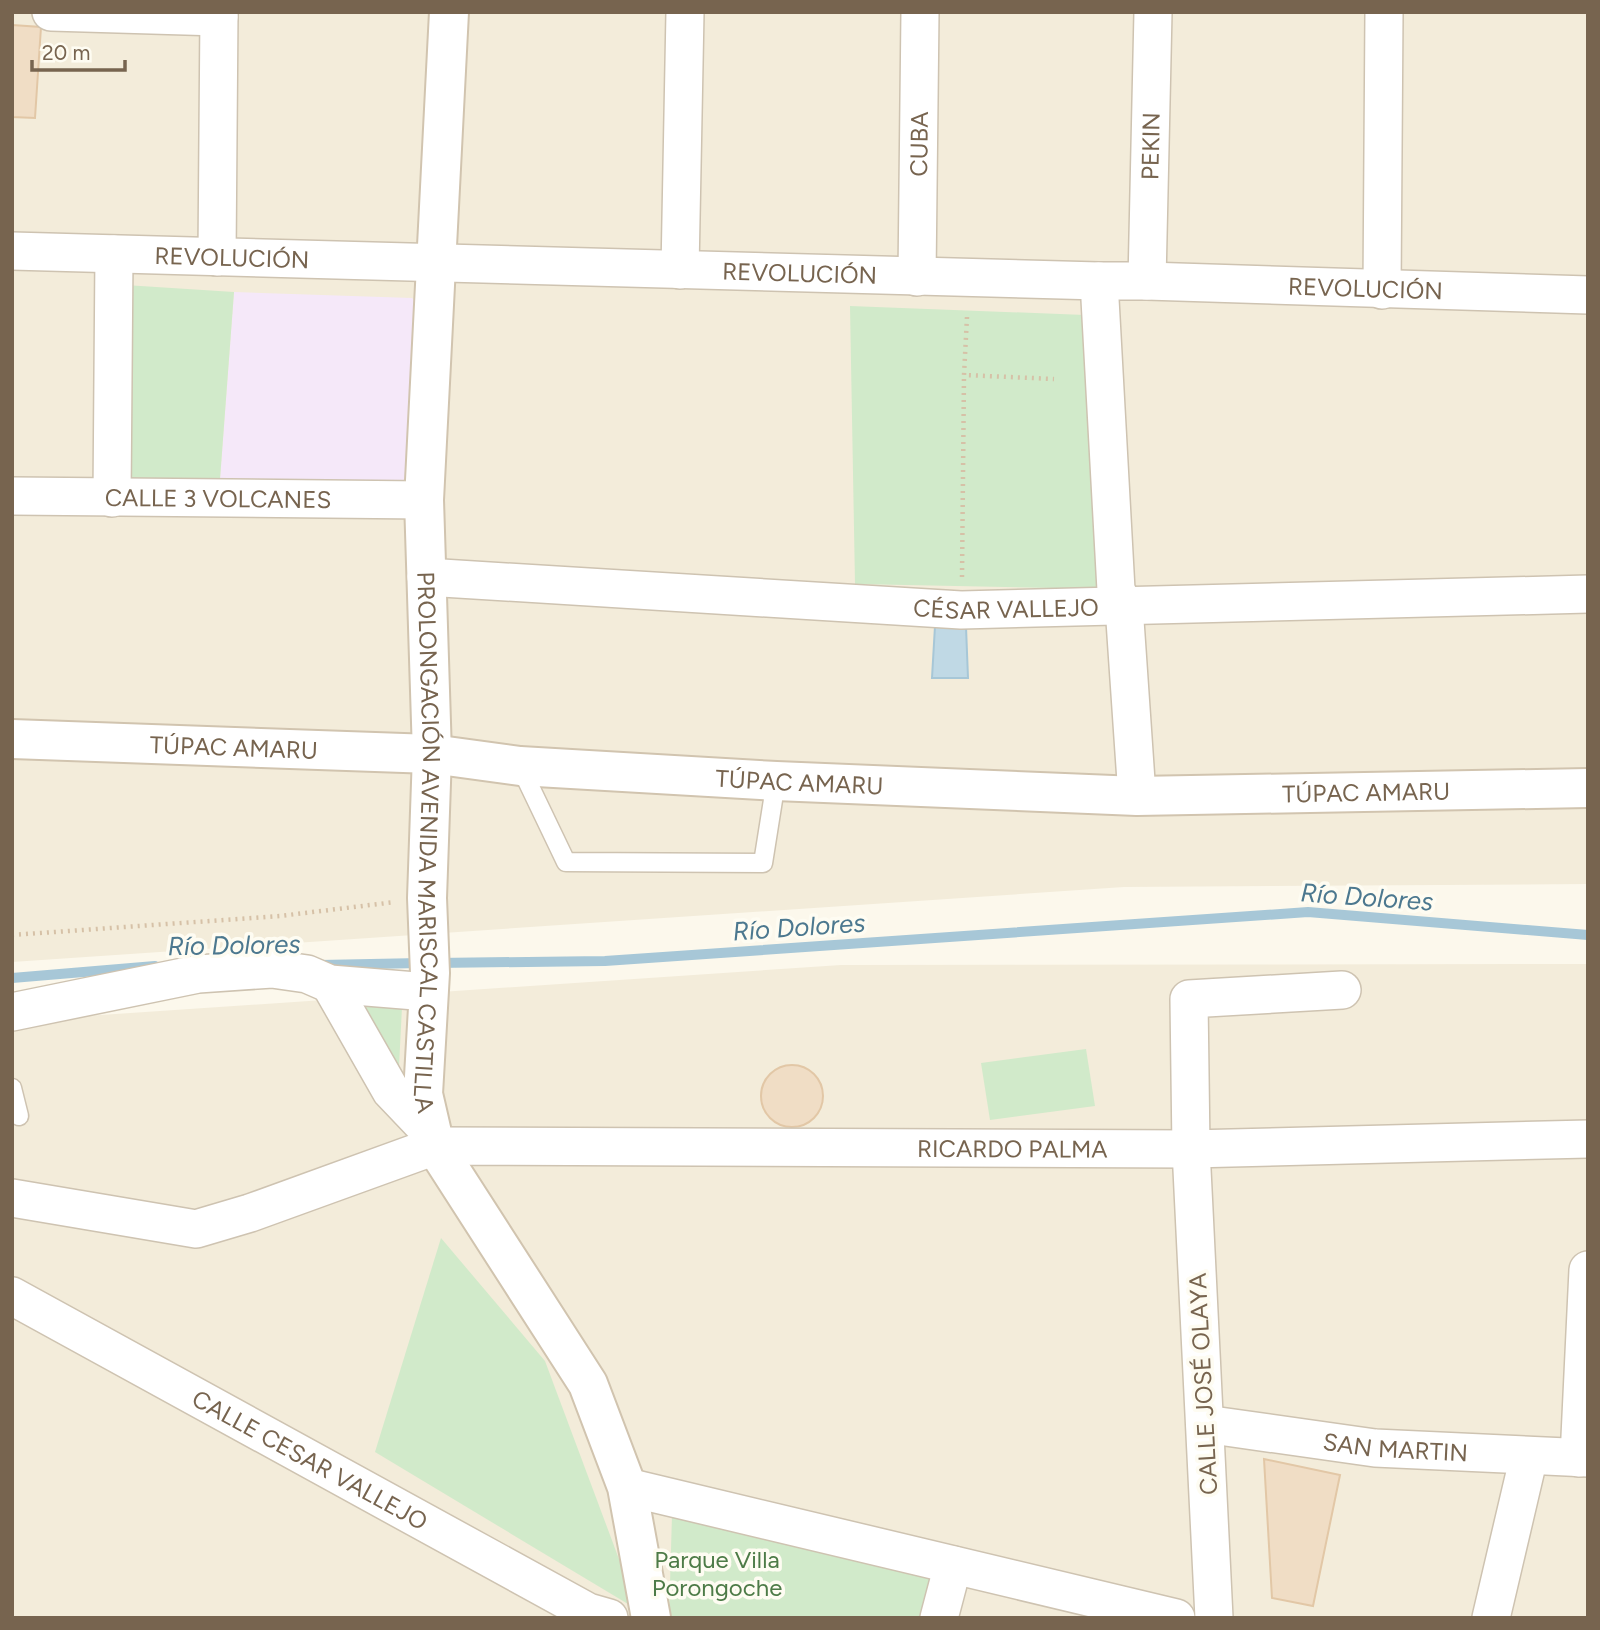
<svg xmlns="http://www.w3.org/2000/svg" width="1600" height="1630" font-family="Figtree,sans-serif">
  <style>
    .residential { fill: #f3ecda }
    .education { fill: #f5e8f9 }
    .green { fill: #d1eaca }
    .water { fill: #c0d9e5; stroke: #a7c7d7; stroke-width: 2 }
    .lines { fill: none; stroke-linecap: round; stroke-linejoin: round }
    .stream { stroke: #a7c7d7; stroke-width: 10 }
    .building { fill: #f0ddc5; stroke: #e2c7a6; stroke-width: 2 }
    .lane-casing { stroke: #cec3b1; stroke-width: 21 }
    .street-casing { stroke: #cec3b1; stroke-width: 40 }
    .secondary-casing { stroke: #d1c4af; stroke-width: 42 }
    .path { stroke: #d6c1a7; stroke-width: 4.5; stroke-dasharray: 2 5; stroke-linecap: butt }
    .lane { stroke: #fff; stroke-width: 18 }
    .street { stroke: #fff; stroke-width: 37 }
    .secondary { stroke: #fff; stroke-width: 38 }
    .labels { text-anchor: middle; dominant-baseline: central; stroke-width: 7; stroke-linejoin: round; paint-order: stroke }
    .street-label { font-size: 24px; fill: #77644f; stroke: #fefcf2 }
    .park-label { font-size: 24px; fill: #4d7b47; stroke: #fefcf2 }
    .water-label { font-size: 26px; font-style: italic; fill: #4c788f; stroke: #fefcf2 }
  </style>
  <rect width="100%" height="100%" fill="#fcf8ec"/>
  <g class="residential">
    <polygon points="12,12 1588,12 1588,884 1124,887 12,962"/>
    <polygon points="1588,964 1588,1618 12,1618 12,1021 841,965"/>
  </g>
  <polygon class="education" points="234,292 412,298 419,305 413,471 400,483 220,479"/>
  <g class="green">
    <polygon points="125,285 234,292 220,479 122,481"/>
    <polygon points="850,306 1085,315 1103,589 855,584"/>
    <polygon points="357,998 402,1007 398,1086"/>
    <polygon points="1086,1049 1095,1106 990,1120 981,1063"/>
    <polygon points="441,1238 545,1361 638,1610 375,1452"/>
    <polygon points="672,1515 936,1579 927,1618 669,1618"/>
  </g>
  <polygon class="water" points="935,626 966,627 968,678 932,678"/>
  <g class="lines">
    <g class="stream">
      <polyline points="436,963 605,961 1308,912 1588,935"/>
      <polyline points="320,965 421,963"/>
      <polyline points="12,978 155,966"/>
    </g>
  </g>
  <g class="building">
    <polygon points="12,25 41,27 35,118 12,117"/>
    <circle cx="792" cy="1096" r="31"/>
    <polygon points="1264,1459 1340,1475 1313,1606 1272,1598"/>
  </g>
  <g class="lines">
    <g class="lane-casing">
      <g id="lane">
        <polyline points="520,766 566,862 763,863 776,781"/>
        <polyline points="12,1088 19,1116"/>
      </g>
    </g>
    <g class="street-casing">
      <g id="street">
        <polyline points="51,12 219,17"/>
        <path id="s1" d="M12,251l1087,30h48l441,14"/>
        <polyline points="217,257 219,12"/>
        <polyline points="680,270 685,12"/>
        <path id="s2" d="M917,277l3,-265"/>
        <polyline points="1099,281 1116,590 1124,606 1137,796"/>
        <path id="s3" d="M1147,281l6,-269"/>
        <polyline points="1382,290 1384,12"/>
        <path id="s4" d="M12,496l412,4"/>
        <polyline points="112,498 114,254"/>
        <path id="s5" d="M426,577l535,33 627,-16"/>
        <polyline points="330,984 391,1091 431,1133"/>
        <polyline points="12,1012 198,974 272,969 307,974 330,984 428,992"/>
        <path id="s6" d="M12,1198l184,31 54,-16 185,-67 756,3 397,-10"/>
        <path id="s7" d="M12,1296l576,316 21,6"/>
        <path id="s8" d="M1205,1424l170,24 213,10"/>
        <polyline points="1579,1458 1588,1270"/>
        <polyline points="627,1487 1176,1618"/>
        <polyline points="939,1618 953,1565"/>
        <polyline points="1214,1618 1191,1149 1189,999 1342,990"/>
        <polyline points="1491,1618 1529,1456"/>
      </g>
    </g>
    <g class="secondary-casing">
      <g id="secondary">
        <path id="s9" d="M449,12l-25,488 8,254 -5,144 3,75 -7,121 12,52 153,238 39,103 24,131"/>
        <path id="s10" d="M12,739l420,15 88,12 256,15 361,15 451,-8"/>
      </g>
    </g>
    <g class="path">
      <polyline points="967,317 964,375 1054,379"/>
      <polyline points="962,577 964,375"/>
      <polyline points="12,935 280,916 395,902"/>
    </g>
    <use href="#lane" class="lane"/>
    <use href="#street" class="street"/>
    <use href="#secondary" class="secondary"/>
  </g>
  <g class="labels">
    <g class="street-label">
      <text stroke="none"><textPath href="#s2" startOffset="133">CUBA</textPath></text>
      <text stroke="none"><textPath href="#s3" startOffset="135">PEKIN</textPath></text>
      <text stroke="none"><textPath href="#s1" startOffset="220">REVOLUCIÓN</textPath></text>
      <text stroke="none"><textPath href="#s1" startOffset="788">REVOLUCIÓN</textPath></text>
      <text stroke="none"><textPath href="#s1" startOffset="1354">REVOLUCIÓN</textPath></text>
      <text stroke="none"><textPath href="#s4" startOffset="206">CALLE 3 VOLCANES</textPath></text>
      <text stroke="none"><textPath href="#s5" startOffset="581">CÉSAR VALLEJO</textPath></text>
      <text stroke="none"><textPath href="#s10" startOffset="222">TÚPAC AMARU</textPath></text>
      <text stroke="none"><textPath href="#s10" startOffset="789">TÚPAC AMARU</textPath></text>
      <text stroke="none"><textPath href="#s10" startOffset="1356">TÚPAC AMARU</textPath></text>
      <text stroke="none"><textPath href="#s9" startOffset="831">PROLONGACIÓN AVENIDA MARISCAL CASTILLA</textPath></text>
      <text stroke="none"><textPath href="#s6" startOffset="1017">RICARDO PALMA</textPath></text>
      <text transform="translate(1203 1384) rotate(-93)">CALLE JOSÉ OLAYA</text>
      <text stroke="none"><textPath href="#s8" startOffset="192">SAN MARTIN</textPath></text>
      <text stroke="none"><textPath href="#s7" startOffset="340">CALLE CESAR VALLEJO</textPath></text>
    </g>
    <g class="park-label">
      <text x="717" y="1559">Parque Villa<tspan x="717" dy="28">Porongoche</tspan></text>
    </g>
    <g class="water-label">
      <text transform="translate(1367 897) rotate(4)">Río Dolores</text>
      <text transform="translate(799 927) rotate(-4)">Río Dolores</text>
      <text transform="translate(234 945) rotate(-1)">Río Dolores</text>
    </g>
  </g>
  <rect width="1600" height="1630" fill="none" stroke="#77644f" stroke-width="28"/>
  <path d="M32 60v10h93v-10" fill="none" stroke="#77644f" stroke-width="3.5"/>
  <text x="42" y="60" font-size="21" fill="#77644f" stroke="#fefcf2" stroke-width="5" paint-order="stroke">20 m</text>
</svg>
